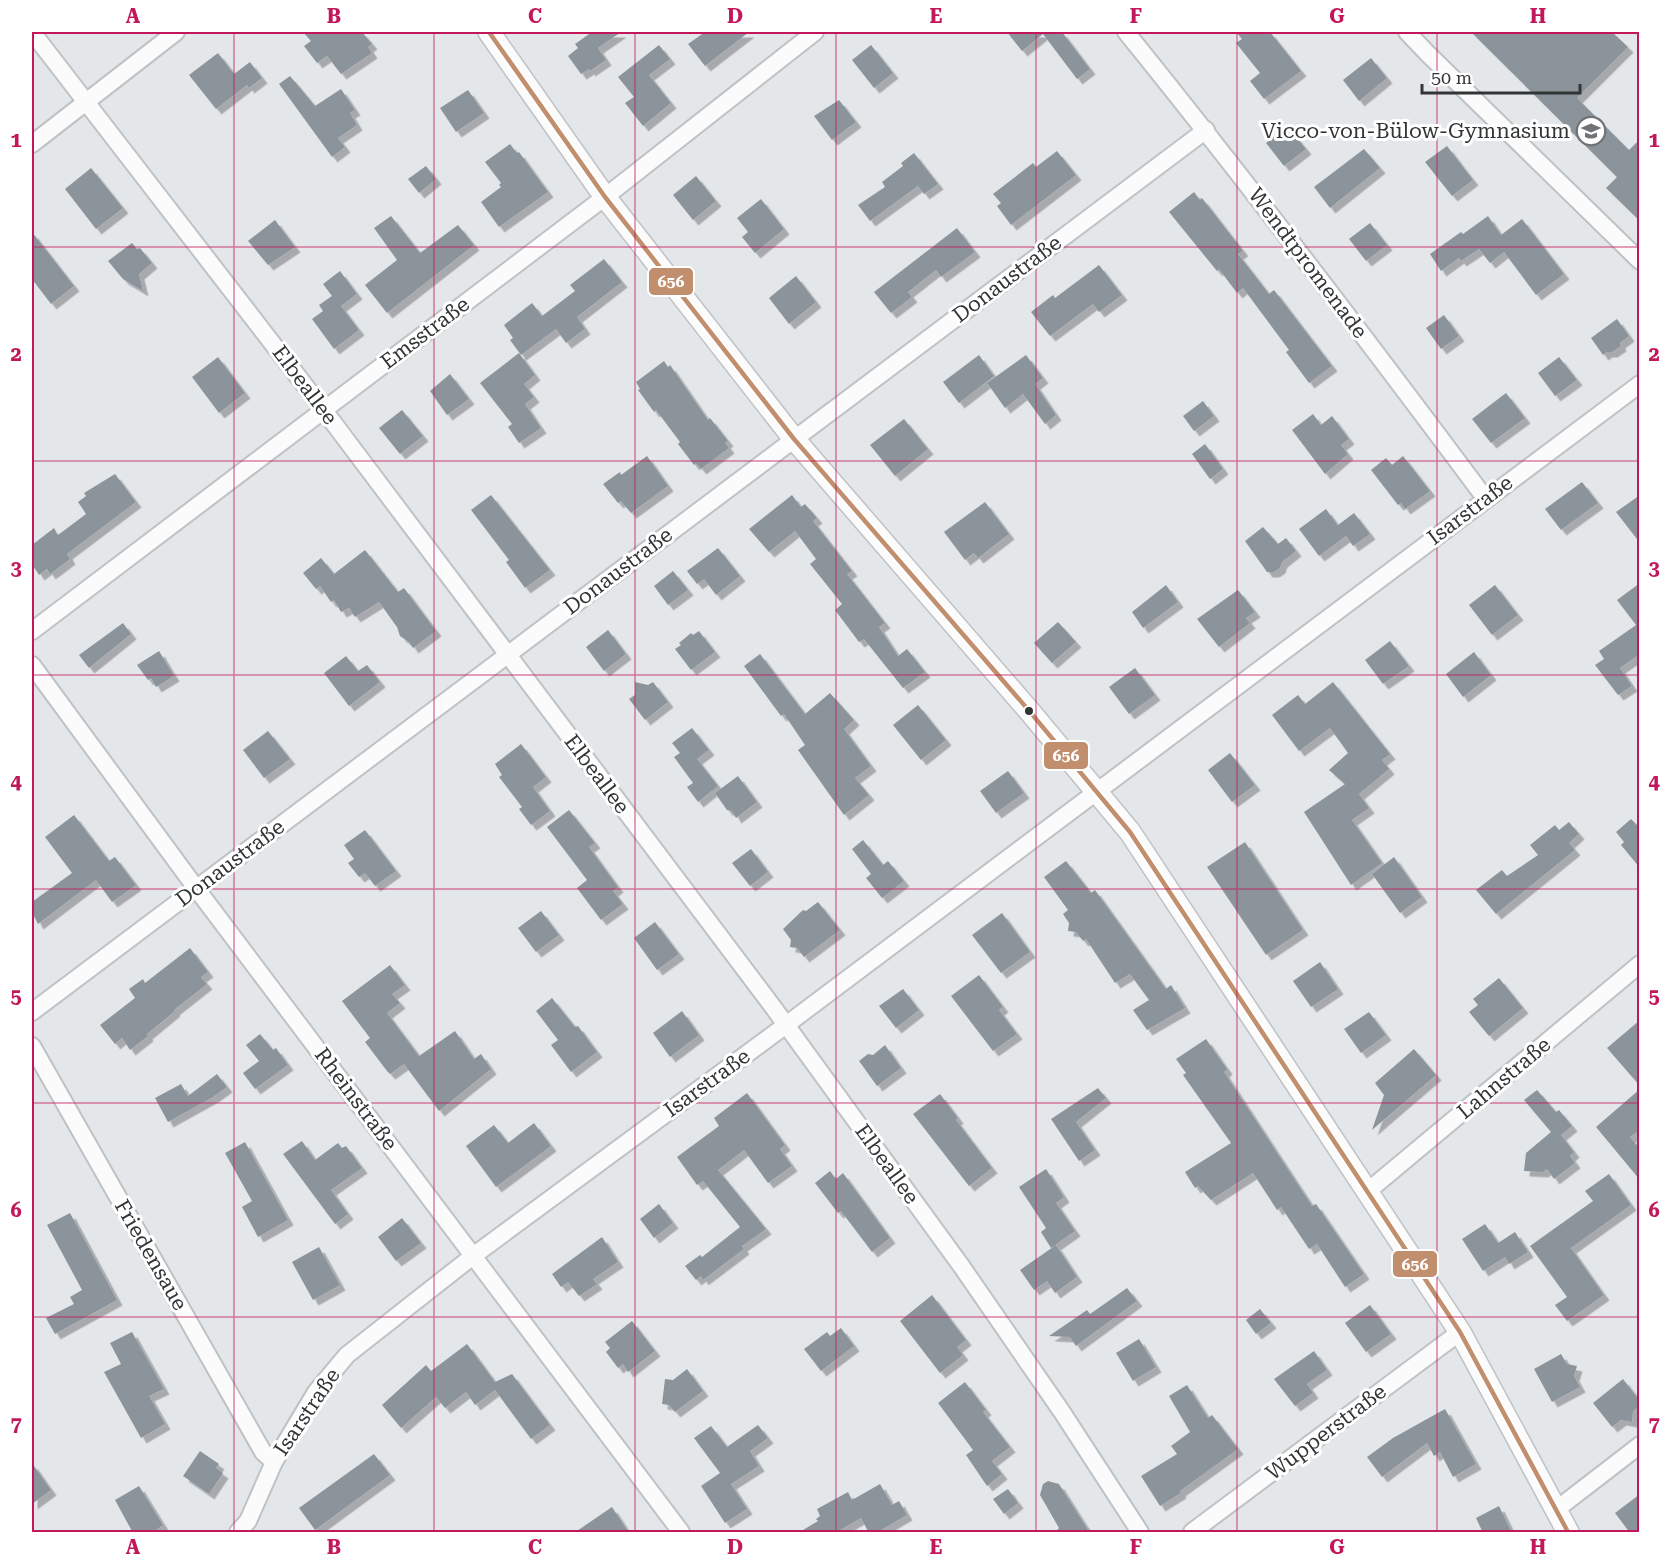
<svg xmlns="http://www.w3.org/2000/svg" width="1671" height="1564" font-family="'Roboto Serif',serif">
  <style>
    .building { fill: #8c949b; filter: url(#shadow) }
    .lines { fill: none; stroke-linecap: round; stroke-linejoin: round }
    .minor-casing { stroke: #bfc2c4; stroke-width: 20 }
    .tertiary-casing { stroke: #bfc2c4; stroke-width: 24 }
    .minor { stroke: #fbfbfc; stroke-width: 16 }
    .tertiary { stroke: #fbfbfc; stroke-width: 21 }
    .bus-1-casing { stroke: #fff; stroke-width: 9 }
    .bus-1 { stroke: #c18f6e; stroke-width: 4.5 }
    .grid { fill: none; stroke: #c2185b; stroke-width: 1.5; stroke-opacity: 0.55 }
    .bus-dot { fill: #323536; stroke: #fff; stroke-width: 2 }
    .labels { text-anchor: middle; dominant-baseline: central; stroke-width: 6; stroke-linejoin: round; paint-order: stroke }
    .poi-label { font-size: 21px; fill: #323536; stroke: #fff; text-anchor: end }
    .street-label { font-size: 21px; fill: #323536; stroke: #fff }
    .line-badge { stroke: #fff; stroke-width: 2 }
    .badge-label { font-size: 16px; text-anchor: middle; font-weight: bold; fill: #fff }
    .neatline { fill: none; stroke: #c2185b; stroke-width: 2 }
    .grid-label { font-size: 20px; text-anchor: middle; font-weight: bold; fill: #c2185b }
  </style>
  <defs>
    <filter id="shadow"><feDropShadow dx="5.5" dy="5.5" stdDeviation="0" flood-color="#0004"/></filter>
  </defs>
  <rect width="100%" height="100%" fill="#e4e7ea"/>
  <g class="building">
    <polygon points="303,32 362,32 372,44 368,47 372,53 341,74 327,56 317,63 304,46 311,41"/>
    <polygon points="592,32 621,32 598,48 606,60 590,71 589,69 581,74 568,56 578,48 575,44"/>
    <polygon points="705,32 749,32 705,66 688,44"/>
    <polygon points="1007,32 1062,32 1090,69 1077,79 1043,34 1022,51"/>
    <polygon points="1236,32 1270,32 1301,71 1264,99 1250,81 1260,73 1236,43 1242,39"/>
    <polygon points="1471,32 1612,32 1628,47 1577,98 1629,150 1640,139 1640,221 1606,188 1617,177"/>
    <polygon points="659,45 670,59 649,75 671,103 643,126 625,103 634,97 618,77"/>
    <polygon points="871,45 893,73 874,88 852,60"/>
    <polygon points="218,53 234,74 250,62 262,78 249,88 247,85 216,109 189,75"/>
    <polygon points="1371,58 1387,78 1359,101 1343,80"/>
    <polygon points="290,76 315,106 341,89 355,110 350,113 357,125 338,138 345,147 332,157 279,84"/>
    <polygon points="468,90 484,113 456,132 440,108"/>
    <polygon points="839,100 856,122 832,140 814,116"/>
    <polygon points="1287,126 1306,149 1284,166 1266,143"/>
    <polygon points="510,144 517,153 519,152 548,192 499,227 481,202 501,187 499,185 501,183 485,162"/>
    <polygon points="1447,146 1473,180 1452,196 1425,162"/>
    <polygon points="1364,149 1380,168 1330,208 1314,187"/>
    <polygon points="1057,151 1076,175 1011,225 997,206 1001,203 993,194 1033,163 1036,167"/>
    <polygon points="914,153 938,184 924,194 918,186 870,221 858,205 885,187 882,182 903,166 901,163"/>
    <polygon points="426,166 436,179 419,193 408,179"/>
    <polygon points="91,168 123,208 96,229 65,189"/>
    <polygon points="696,176 716,201 693,220 673,195"/>
    <polygon points="1194,192 1200,200 1202,198 1243,251 1238,254 1269,294 1274,290 1332,366 1309,383 1286,352 1289,350 1243,288 1237,293 1219,269 1217,271 1169,212"/>
    <polygon points="761,199 784,229 755,253 742,237 748,232 737,218"/>
    <polygon points="391,216 420,253 458,225 474,245 387,313 365,285 397,260 374,228"/>
    <polygon points="1488,216 1501,235 1522,219 1564,274 1536,295 1504,252 1490,263 1479,249 1461,261 1459,258 1441,271 1430,254 1461,232 1463,234"/>
    <polygon points="275,220 295,247 268,265 248,241"/>
    <polygon points="1370,223 1387,245 1366,261 1349,239"/>
    <polygon points="957,228 975,252 941,277 936,270 908,292 912,297 891,313 874,292"/>
    <polygon points="32,232 74,286 51,304 32,279"/>
    <polygon points="132,243 137,249 140,248 152,263 139,274 143,291 123,279 108,261"/>
    <polygon points="604,259 622,282 577,317 585,329 566,343 556,329 521,355 510,340 513,338 504,325 532,303 542,316 575,291 570,285"/>
    <polygon points="1099,265 1122,295 1099,312 1093,304 1050,336 1031,312 1053,295 1055,298"/>
    <polygon points="340,271 357,294 341,306 359,330 334,349 312,319 323,311 319,305 332,296 323,284"/>
    <polygon points="796,276 816,302 789,324 769,298"/>
    <polygon points="1444,315 1459,336 1441,349 1426,328"/>
    <polygon points="1617,319 1629,336 1620,343 1621,346 1612,352 1607,352 1603,355 1591,338"/>
    <polygon points="519,353 535,375 524,384 534,397 525,404 541,428 519,443 508,427 512,424 480,383"/>
    <polygon points="979,355 994,376 959,403 943,382"/>
    <polygon points="1026,355 1043,378 1035,384 1056,415 1045,424 1023,394 1005,408 987,383"/>
    <polygon points="218,357 245,393 219,413 192,377"/>
    <polygon points="1559,357 1577,380 1555,396 1538,373"/>
    <polygon points="664,361 668,367 670,365 708,420 710,418 728,441 725,443 729,448 701,469 696,463 694,465 678,444 680,442 656,410 654,412 638,390 640,389 636,382"/>
    <polygon points="450,374 469,399 447,415 430,391"/>
    <polygon points="1506,393 1525,418 1491,443 1472,419"/>
    <polygon points="1203,401 1214,416 1194,431 1183,416"/>
    <polygon points="402,410 423,436 400,454 379,428"/>
    <polygon points="1313,414 1321,425 1332,416 1349,439 1341,445 1348,454 1325,474 1292,430"/>
    <polygon points="904,419 928,449 895,476 870,445"/>
    <polygon points="1205,444 1223,469 1210,479 1192,454"/>
    <polygon points="647,456 668,486 631,513 621,501 618,503 603,484 620,472 621,475"/>
    <polygon points="1403,456 1430,491 1405,509 1401,503 1398,505 1371,470 1386,458 1392,465"/>
    <polygon points="115,474 136,502 67,554 70,559 57,569 50,574 47,569 39,575 32,564 32,545 54,528 58,535 86,514 78,502 86,496 84,493"/>
    <polygon points="1582,482 1598,503 1561,530 1545,509"/>
    <polygon points="491,495 550,570 525,588 506,562 509,560 471,510"/>
    <polygon points="792,495 801,507 805,504 817,518 813,521 852,571 847,574 885,623 879,627 898,656 907,649 925,672 903,688 864,639 859,642 835,610 842,604 810,564 816,559 795,531 769,552 749,529"/>
    <polygon points="1640,495 1640,543 1616,512"/>
    <polygon points="985,502 1009,534 978,558 974,553 965,560 944,532"/>
    <polygon points="1326,509 1339,527 1338,525 1354,513 1370,534 1353,546 1346,536 1319,556 1299,529"/>
    <polygon points="1263,527 1278,544 1286,538 1296,551 1282,562 1280,568 1274,572 1267,572 1245,541"/>
    <polygon points="718,548 740,576 716,595 704,579 697,584 687,571"/>
    <polygon points="365,550 398,592 404,588 436,631 413,648 409,642 400,636 397,627 379,602 355,617 349,608 341,612 334,600 331,602 320,586 316,589 303,573 321,558 334,574"/>
    <polygon points="673,571 688,590 668,605 654,586"/>
    <polygon points="1640,583 1640,654 1620,668 1632,686 1618,695 1595,665 1604,659 1599,651 1636,625 1617,600"/>
    <polygon points="1166,585 1178,602 1143,628 1132,612"/>
    <polygon points="1495,585 1518,615 1492,635 1469,605"/>
    <polygon points="1238,590 1255,612 1246,618 1250,623 1219,647 1197,619"/>
    <polygon points="1058,622 1076,642 1052,663 1034,643"/>
    <polygon points="123,623 131,634 89,668 79,655"/>
    <polygon points="608,630 626,654 604,671 586,647"/>
    <polygon points="699,631 715,652 691,670 675,649 681,645 679,643 691,633 693,635"/>
    <polygon points="1390,641 1409,666 1383,684 1365,660"/>
    <polygon points="159,651 174,676 156,687 151,678 148,680 137,665"/>
    <polygon points="1474,652 1491,675 1463,697 1446,674"/>
    <polygon points="760,654 805,714 830,693 854,720 844,729 871,766 855,778 869,795 844,815 798,750 805,745 784,714 781,716 744,666"/>
    <polygon points="346,656 358,671 367,665 380,682 349,706 324,673"/>
    <polygon points="1135,668 1155,695 1129,714 1109,687"/>
    <polygon points="635,682 648,685 653,682 668,702 645,720 629,699 635,695"/>
    <polygon points="1333,682 1390,754 1382,760 1389,769 1359,794 1369,808 1352,820 1382,863 1351,885 1304,812 1345,784 1329,770 1348,753 1330,728 1299,751 1272,715 1298,695 1305,704"/>
    <polygon points="918,705 946,740 921,760 893,725"/>
    <polygon points="692,728 709,750 697,759 718,786 698,802 687,787 693,783 674,757 680,753 672,743"/>
    <polygon points="268,731 290,759 264,778 243,750"/>
    <polygon points="521,744 546,777 533,787 550,811 531,825 519,809 522,807 499,777 502,775 495,764"/>
    <polygon points="1230,753 1255,785 1232,802 1208,770"/>
    <polygon points="1008,771 1024,793 996,813 980,791"/>
    <polygon points="738,776 757,802 736,818 732,811 727,810 715,793"/>
    <polygon points="569,810 595,843 589,847 618,887 613,891 623,904 601,920 577,888 587,880 547,827"/>
    <polygon points="74,815 109,861 115,857 136,885 112,902 96,880 38,924 32,912 32,902 72,873 45,837"/>
    <polygon points="1631,819 1640,828 1640,868 1621,845 1624,842 1616,832"/>
    <polygon points="1569,822 1579,834 1569,843 1575,850 1496,914 1476,890 1502,870 1507,876 1538,855 1530,845 1555,825 1559,830"/>
    <polygon points="365,830 396,871 375,886 365,873 359,877 348,863 354,859 344,845"/>
    <polygon points="863,840 883,865 888,861 904,881 882,898 866,878 871,874 852,849"/>
    <polygon points="1245,842 1303,930 1266,955 1207,867"/>
    <polygon points="751,849 768,872 750,886 732,863"/>
    <polygon points="1394,857 1422,897 1400,913 1372,874"/>
    <polygon points="1066,861 1091,893 1095,890 1166,989 1171,985 1185,1008 1147,1030 1133,1010 1149,1000 1130,974 1115,983 1086,939 1083,941 1076,932 1068,931 1069,923 1063,914 1068,910 1044,877"/>
    <polygon points="818,902 840,930 804,957 797,948 790,947 791,940 783,929 803,910 806,911"/>
    <polygon points="541,911 559,935 536,952 518,928"/>
    <polygon points="1002,913 1030,952 1001,973 972,935"/>
    <polygon points="655,922 679,954 657,970 634,938"/>
    <polygon points="190,948 208,972 201,977 207,984 174,1010 175,1011 147,1034 148,1036 130,1050 122,1038 115,1044 100,1025 135,998 129,989 143,979 145,983"/>
    <polygon points="1320,962 1338,989 1311,1007 1293,981"/>
    <polygon points="390,965 405,985 392,994 400,1003 387,1013 419,1056 455,1031 474,1059 481,1054 491,1069 439,1111 404,1064 390,1074 387,1071 365,1042 370,1038 342,1001"/>
    <polygon points="979,975 1003,1007 999,1010 1017,1034 993,1051 951,996"/>
    <polygon points="1499,978 1523,1008 1489,1036 1469,1012 1478,1005 1473,999"/>
    <polygon points="903,989 919,1010 896,1028 879,1006"/>
    <polygon points="552,998 575,1027 578,1026 597,1052 571,1072 551,1045 558,1040 536,1011"/>
    <polygon points="682,1011 699,1035 670,1057 653,1033"/>
    <polygon points="1369,1012 1386,1035 1361,1053 1344,1029"/>
    <polygon points="1640,1020 1640,1086 1607,1048"/>
    <polygon points="260,1034 273,1050 276,1048 288,1065 255,1089 243,1073 259,1061 246,1045"/>
    <polygon points="1206,1039 1227,1069 1224,1072 1312,1206 1316,1204 1364,1274 1345,1287 1317,1244 1309,1249 1281,1207 1277,1210 1253,1173 1211,1200 1198,1186 1195,1188 1185,1172 1231,1143 1183,1075 1186,1073 1176,1059"/>
    <polygon points="885,1045 901,1068 877,1086 859,1061 868,1054 873,1055"/>
    <polygon points="1414,1049 1436,1075 1372,1130 1384,1095 1375,1083"/>
    <polygon points="217,1074 227,1087 213,1097 168,1122 155,1098 181,1084 188,1096"/>
    <polygon points="1098,1088 1106,1098 1076,1122 1095,1150 1079,1161 1051,1119"/>
    <polygon points="1640,1089 1640,1130 1630,1137 1640,1149 1640,1180 1596,1127"/>
    <polygon points="1537,1090 1556,1112 1559,1110 1572,1126 1561,1135 1574,1152 1570,1156 1575,1163 1554,1179 1547,1169 1543,1172 1524,1171 1526,1153 1551,1132 1524,1100"/>
    <polygon points="747,1093 785,1145 780,1149 792,1166 768,1183 744,1150 718,1170 766,1229 742,1246 744,1249 703,1280 701,1276 696,1280 685,1266 700,1255 702,1257 740,1227 703,1181 697,1185 677,1157 719,1126 714,1118"/>
    <polygon points="940,1094 958,1118 956,1120 992,1168 969,1186 913,1114"/>
    <polygon points="534,1123 551,1146 496,1187 466,1146 494,1125 508,1143"/>
    <polygon points="302,1141 315,1160 338,1143 342,1148 346,1146 362,1168 331,1190 348,1214 335,1224 283,1154"/>
    <polygon points="245,1142 288,1220 258,1237 242,1207 252,1201 225,1153"/>
    <polygon points="1046,1169 1064,1197 1056,1203 1075,1231 1051,1248 1041,1232 1046,1228 1019,1187"/>
    <polygon points="830,1171 836,1179 843,1173 890,1238 872,1252 841,1211 838,1213 815,1183"/>
    <polygon points="1609,1174 1631,1205 1571,1248 1604,1295 1567,1321 1555,1305 1567,1297 1530,1246 1593,1201 1585,1191"/>
    <polygon points="659,1204 673,1223 654,1238 640,1219"/>
    <polygon points="70,1213 117,1300 55,1334 46,1318 74,1304 70,1297 82,1290 47,1225"/>
    <polygon points="402,1218 421,1243 396,1261 378,1237"/>
    <polygon points="1485,1224 1498,1243 1515,1232 1528,1252 1509,1264 1505,1257 1483,1271 1462,1239"/>
    <polygon points="602,1237 618,1262 593,1279 597,1284 579,1296 568,1282 561,1287 552,1274"/>
    <polygon points="1056,1245 1077,1277 1055,1293 1047,1281 1034,1290 1020,1270"/>
    <polygon points="319,1247 340,1285 313,1300 292,1262"/>
    <polygon points="1127,1288 1137,1301 1076,1346 1070,1337 1049,1336 1087,1310 1090,1314"/>
    <polygon points="932,1295 966,1340 957,1347 963,1355 940,1373 900,1321"/>
    <polygon points="1370,1305 1391,1334 1366,1352 1345,1323"/>
    <polygon points="1260,1309 1271,1323 1256,1334 1246,1320"/>
    <polygon points="632,1321 655,1351 628,1372 623,1364 618,1368 606,1352 610,1348 605,1342"/>
    <polygon points="841,1328 854,1346 821,1371 804,1349 827,1332 830,1336"/>
    <polygon points="132,1332 164,1389 149,1396 165,1424 141,1438 104,1372 121,1364 110,1343"/>
    <polygon points="1139,1339 1156,1367 1133,1381 1116,1353"/>
    <polygon points="467,1344 495,1382 512,1374 550,1425 531,1439 495,1390 475,1405 466,1392 445,1408 436,1397 401,1428 382,1405 426,1365 431,1371"/>
    <polygon points="1314,1351 1327,1370 1307,1384 1313,1393 1295,1406 1274,1379"/>
    <polygon points="1561,1354 1567,1364 1577,1366 1574,1376 1580,1387 1552,1402 1534,1369"/>
    <polygon points="687,1369 703,1391 675,1412 669,1405 662,1404 665,1379 673,1380"/>
    <polygon points="1623,1379 1640,1401 1640,1406 1633,1411 1632,1422 1621,1420 1612,1427 1593,1403"/>
    <polygon points="965,1382 986,1410 983,1412 1010,1447 992,1461 1002,1474 987,1486 966,1455 973,1450 938,1403"/>
    <polygon points="1187,1385 1208,1418 1212,1415 1238,1449 1180,1491 1181,1493 1160,1506 1141,1476 1177,1454 1171,1446 1190,1432 1169,1396"/>
    <polygon points="1445,1409 1476,1464 1453,1477 1440,1452 1434,1456 1427,1443 1382,1477 1367,1457 1393,1438"/>
    <polygon points="758,1425 768,1438 750,1451 759,1466 731,1484 747,1509 725,1523 701,1486 720,1473 694,1438 711,1426 727,1447"/>
    <polygon points="200,1451 219,1464 216,1468 223,1473 209,1494 183,1476"/>
    <polygon points="374,1454 390,1475 315,1530 299,1508"/>
    <polygon points="32,1463 51,1490 32,1504"/>
    <polygon points="1048,1481 1059,1484 1090,1533 1054,1533 1059,1528 1040,1495 1043,1484"/>
    <polygon points="880,1484 892,1505 899,1501 907,1515 876,1533 869,1533 861,1518 835,1533 798,1533 818,1521 816,1519 820,1516 817,1509 848,1492 852,1500"/>
    <polygon points="139,1486 163,1525 152,1533 133,1533 115,1500"/>
    <polygon points="1008,1489 1018,1503 1004,1514 993,1499"/>
    <polygon points="1640,1494 1640,1533 1630,1533 1615,1513"/>
    <polygon points="1499,1506 1512,1533 1483,1533 1476,1518"/>
    <polygon points="612,1507 629,1533 574,1533"/>
  </g>
  <g class="lines">
    <g class="minor-casing">
      <g id="minor">
        <polyline points="32,32 323,409 773,1007 962,1267 1062,1412 1140,1532"/>
        <path d="M1126,32c123,152 242,309 359,466"/>
        <polyline points="1407,32 1428,54 1640,261"/>
        <polyline points="32,144 176,32"/>
        <polyline points="32,631 605,197 815,32"/>
        <polyline points="32,665 196,888 681,1532"/>
        <polyline points="32,1012 1206,130"/>
        <polyline points="32,1046 263,1452 274,1462"/>
        <polyline points="1368,1191 1640,964"/>
        <polyline points="1557,1509 1640,1445"/>
        <polyline points="238,1532 248,1521 274,1462 316,1392 347,1355 473,1256 786,1025 1640,384"/>
        <polyline points="1192,1532 1460,1332"/>
      </g>
    </g>
    <g class="tertiary-casing">
      <polyline id="tertiary" points="489,32 605,197 794,439 1031,713 1130,832 1460,1332 1568,1532"/>
    </g>
    <use href="#minor" class="minor"/>
    <use href="#tertiary" class="tertiary"/>
    <g class="bus-1-casing">
      <polyline id="bus-1" points="489,32 605,197 794,439 1031,713 1130,832 1460,1332 1568,1532"/>
    </g>
    <use href="#bus-1" class="bus-1"/>
  </g>
  <path class="grid" d="M234,32v1500M434,32v1500M635,32v1500M836,32v1500M1036,32v1500M1237,32v1500M1437,32v1500M32,247h1608M32,461h1608M32,675h1608M32,889h1608M32,1103h1608M32,1317h1608"/>
  <defs>
    <g id="school-ring" transform="scale(1.5)"><circle r="9.5" fill="#fff" stroke="#707375" stroke-width="1.5"/><path d="M0-5L7-2L0 1L-7-2ZM-4 1L0 2.5L4 1V4Q0 6-4 4Z" fill="#707375"/></g>
  </defs>
  <g fill-rule="evenodd">
    <use href="#school-ring" x="1591" y="131"/>
  </g>
  <circle class="bus-dot" cx="1029" cy="711" r="5"/>
  <g class="labels">
    <g class="poi-label">
      <text x="1570" y="131">Vicco-von-Bülow-Gymnasium</text>
    </g>
    <g class="street-label">
      <text transform="translate(1308 263) rotate(53)">Wendtpromenade</text>
      <text transform="translate(1007 279) rotate(-37)">Donaustraße</text>
      <text transform="translate(425 333) rotate(-37)">Emsstraße</text>
      <text transform="translate(305 385) rotate(53)">Elbeallee</text>
      <text transform="translate(1470 510) rotate(-37)">Isarstraße</text>
      <text transform="translate(618 571) rotate(-37)">Donaustraße</text>
      <text transform="translate(597 774) rotate(53)">Elbeallee</text>
      <text transform="translate(230 863) rotate(-37)">Donaustraße</text>
      <text transform="translate(1504 1078) rotate(-40)">Lahnstraße</text>
      <text transform="translate(707 1083) rotate(-36)">Isarstraße</text>
      <text transform="translate(356 1099) rotate(53)">Rheinstraße</text>
      <text transform="translate(887 1164) rotate(54)">Elbeallee</text>
      <text transform="translate(151 1255) rotate(60)">Friedensaue</text>
      <text transform="translate(307 1412) rotate(-56)">Isarstraße</text>
      <text transform="translate(1326 1432) rotate(-37)">Wupperstraße</text>
    </g>
  </g>
  <g class="line-badge">
    <rect x="648" y="267" width="46" height="29" rx="6" fill="#c18f6e"/>
    <rect x="1043" y="741" width="46" height="29" rx="6" fill="#c18f6e"/>
    <rect x="1392" y="1250" width="46" height="28" rx="6" fill="#c18f6e"/>
  </g>
  <g class="badge-label">
    <text x="671" y="287">656</text>
    <text x="1066" y="761">656</text>
    <text x="1415" y="1270">656</text>
  </g>
  <rect width="1671" height="1564" fill="none" stroke="#ffffff" stroke-width="66"/>
  <path d="M1422 84v9h158v-9" fill="none" stroke="#323536" stroke-width="3"/>
  <text x="1431" y="84" font-size="18" fill="#323536" stroke="#ffffff" stroke-width="4.5" paint-order="stroke">50 m</text>
  <rect x="33" y="33" width="1605" height="1498" class="neatline"/>
  <g class="grid-label">
    <text x="133" y="23">A</text>
    <text x="334" y="23">B</text>
    <text x="535" y="23">C</text>
    <text x="735" y="23">D</text>
    <text x="936" y="23">E</text>
    <text x="1136" y="23">F</text>
    <text x="1337" y="23">G</text>
    <text x="1538" y="23">H</text>
    <text x="16" y="147">1</text>
    <text x="1654" y="147">1</text>
    <text x="16" y="361">2</text>
    <text x="1654" y="361">2</text>
    <text x="16" y="575">3</text>
    <text x="1654" y="575">3</text>
    <text x="16" y="789">4</text>
    <text x="1654" y="789">4</text>
    <text x="16" y="1003">5</text>
    <text x="1654" y="1003">5</text>
    <text x="16" y="1217">6</text>
    <text x="1654" y="1217">6</text>
    <text x="16" y="1431">7</text>
    <text x="1654" y="1431">7</text>
    <text x="133" y="1554">A</text>
    <text x="334" y="1554">B</text>
    <text x="535" y="1554">C</text>
    <text x="735" y="1554">D</text>
    <text x="936" y="1554">E</text>
    <text x="1136" y="1554">F</text>
    <text x="1337" y="1554">G</text>
    <text x="1538" y="1554">H</text>
  </g>
</svg>
